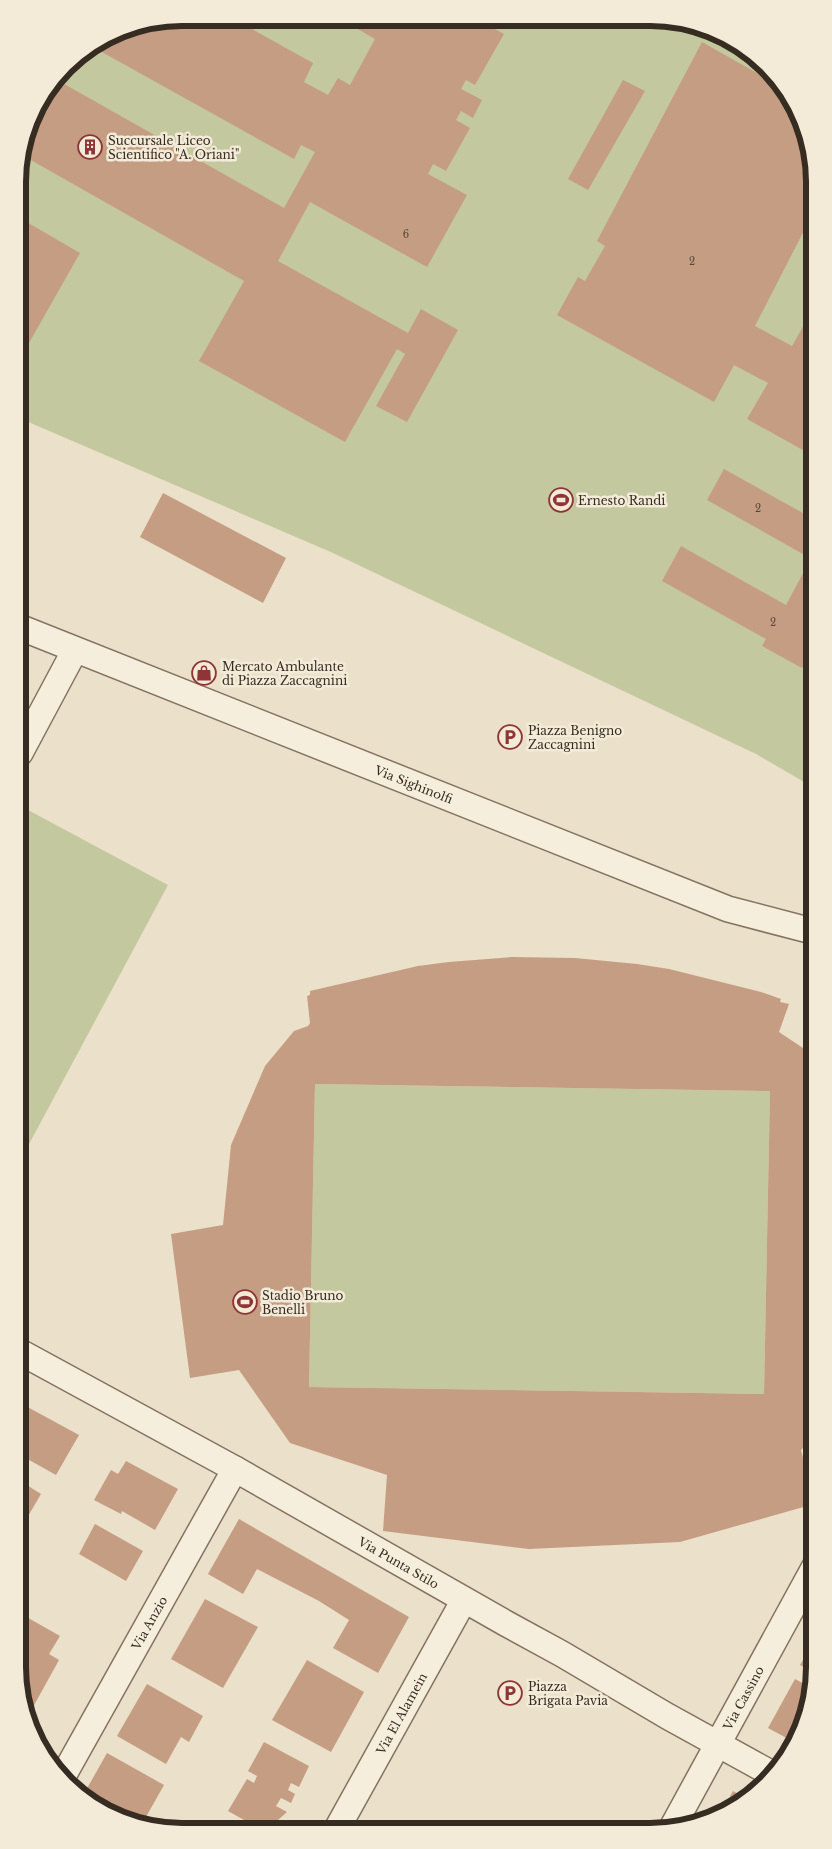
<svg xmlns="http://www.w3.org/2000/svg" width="832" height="1849" font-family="'Libre Baskerville',serif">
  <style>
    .green { fill: #c4c89e }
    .building { fill: #c59d83; fill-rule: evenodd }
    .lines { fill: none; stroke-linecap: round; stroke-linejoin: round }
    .street-casing { stroke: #857360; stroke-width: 28 }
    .street { stroke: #f6eedc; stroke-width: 25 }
    .labels { text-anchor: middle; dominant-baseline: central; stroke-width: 5; stroke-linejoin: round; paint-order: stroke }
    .number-label { font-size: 10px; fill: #5a483a }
    .poi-label { font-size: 12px; fill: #372c22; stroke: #f3ebd8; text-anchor: start }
    .street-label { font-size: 12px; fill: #372c22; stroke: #f3ebd8 }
    .rim { fill: none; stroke: #372c22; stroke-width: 6 }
  </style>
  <rect width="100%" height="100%" fill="#ebe0c9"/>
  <g class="green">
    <polygon points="182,18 682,21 759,59 787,91 809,139 811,786 756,754 333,553 19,418 18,171 35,109 73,59 119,30"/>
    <polygon points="28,810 168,885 21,1159 20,825"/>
    <polygon points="315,1084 770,1091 764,1394 309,1387"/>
  </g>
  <g class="building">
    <polygon points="182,18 232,18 313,63 304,82 328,95 338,78 350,85 375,39 339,18 477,19 504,34 475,85 466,80 461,89 482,100 473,118 461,111 456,120 470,128 446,171 433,164 428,174 467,195 427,267 310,202 278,261 408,333 421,309 458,330 407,422 376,406 405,354 397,349 345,442 199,361 244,281 22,155 35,109 57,80 284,208 315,152 301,145 294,159 100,51 108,37 119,30"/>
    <polygon points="702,42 785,89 809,139 809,221 755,326 792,346 809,316 810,454 747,419 768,383 734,365 714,402 557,315 578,277 585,281 605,246 597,241"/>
    <polygon points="623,80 645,91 588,190 568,179"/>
    <polygon points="18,217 80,253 25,350 18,346"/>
    <polygon points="724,469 810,517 810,558 707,500"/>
    <polygon points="163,493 286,558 263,603 140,537"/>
    <polygon points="681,546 786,605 810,560 811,651 802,668 762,646 766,639 662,581"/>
    <path d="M512,957l63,1 62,6 32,5 92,23 20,7 -1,3 9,2 -10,28 33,22 1,384 -12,12 12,44 1,10 -134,38 -151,7 -146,-18 4,-56 -97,-32 -51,-73 -49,8 -19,-144 52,-9 8,-80 34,-79 29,-35 14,-5 2,-3 -3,-27 3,-1v-4l108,-25 31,-4zM315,1084l455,7 -6,303 -455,-7z"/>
    <polygon points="22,1404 79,1435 56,1475 22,1456"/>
    <polygon points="126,1461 178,1489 155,1530 122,1511 121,1514 94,1500 111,1470 118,1474"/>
    <polygon points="22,1482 41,1494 23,1525"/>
    <polygon points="239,1519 409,1617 378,1673 333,1648 349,1620 319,1601 257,1569 243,1594 208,1574"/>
    <polygon points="95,1524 143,1551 126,1581 79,1554"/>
    <polygon points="205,1599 258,1627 223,1688 171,1659"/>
    <polygon points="23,1615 60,1636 49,1654 59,1660 27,1718 23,1710"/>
    <polygon points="814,1641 814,1673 800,1665"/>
    <polygon points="307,1660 364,1692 331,1752 272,1720"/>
    <polygon points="795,1679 812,1688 802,1730 794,1742 768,1728"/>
    <polygon points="147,1684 203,1716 189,1742 181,1737 166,1764 117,1736"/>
    <polygon points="264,1742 309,1766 299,1787 291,1783 288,1790 295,1794 291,1803 281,1798 276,1806 287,1812 269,1828 258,1828 228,1811 247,1779 254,1783 257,1776 248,1771"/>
    <polygon points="107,1753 164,1785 142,1824 85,1792"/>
    <polygon points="733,1791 747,1799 741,1804 721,1813"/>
  </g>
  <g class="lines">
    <g class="street-casing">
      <g id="street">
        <path id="s1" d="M19,627l709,282 84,22"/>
        <polyline points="20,753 75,650"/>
        <path id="s2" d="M22,1353l213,116 272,155 55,30 105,62 107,59"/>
        <path id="s3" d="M62,1778l173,-309"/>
        <path id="s4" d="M673,1826l141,-258"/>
        <path id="s5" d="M338,1827l126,-227"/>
      </g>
    </g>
    <use href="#street" class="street"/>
  </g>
  <defs>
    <g id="building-ring" transform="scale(1.25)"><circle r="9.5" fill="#f3ebd8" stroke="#8f3537" stroke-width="1.5"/><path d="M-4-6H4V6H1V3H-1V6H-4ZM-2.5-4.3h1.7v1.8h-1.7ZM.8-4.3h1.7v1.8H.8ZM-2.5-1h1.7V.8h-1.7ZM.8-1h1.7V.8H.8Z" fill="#8f3537"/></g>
    <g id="stadium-ring" transform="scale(1.25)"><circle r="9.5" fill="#f3ebd8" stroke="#8f3537" stroke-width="1.5"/><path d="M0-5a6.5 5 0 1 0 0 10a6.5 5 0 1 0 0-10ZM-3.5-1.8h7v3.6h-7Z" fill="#8f3537"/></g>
    <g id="shop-ring" transform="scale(1.25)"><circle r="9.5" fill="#f3ebd8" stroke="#8f3537" stroke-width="1.5"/><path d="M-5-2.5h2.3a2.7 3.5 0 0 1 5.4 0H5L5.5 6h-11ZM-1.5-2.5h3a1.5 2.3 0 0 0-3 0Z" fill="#8f3537"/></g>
    <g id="parking-ring" transform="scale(1.25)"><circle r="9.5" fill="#f3ebd8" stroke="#8f3537" stroke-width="1.5"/><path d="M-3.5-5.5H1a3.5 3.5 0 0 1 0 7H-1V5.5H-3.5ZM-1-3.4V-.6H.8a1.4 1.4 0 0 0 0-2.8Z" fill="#8f3537"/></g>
  </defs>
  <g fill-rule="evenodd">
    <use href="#building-ring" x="90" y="147"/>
    <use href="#stadium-ring" x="561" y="500"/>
    <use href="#shop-ring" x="204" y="673"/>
    <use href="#parking-ring" x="510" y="737"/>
    <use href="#stadium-ring" x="245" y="1302"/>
    <use href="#parking-ring" x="510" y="1693"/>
  </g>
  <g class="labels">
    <g class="number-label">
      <text x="406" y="234">6</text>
      <text x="692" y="261">2</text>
      <text x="758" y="508">2</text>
      <text x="773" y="622">2</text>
    </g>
    <g class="poi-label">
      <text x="108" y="140">Succursale Liceo<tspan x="108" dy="14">Scientifico "A. Oriani"</tspan></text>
      <text x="578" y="500">Ernesto Randi</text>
      <text x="222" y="666">Mercato Ambulante<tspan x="222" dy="14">di Piazza Zaccagnini</tspan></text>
      <text x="528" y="730">Piazza Benigno<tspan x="528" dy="14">Zaccagnini</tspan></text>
      <text x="262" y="1295">Stadio Bruno<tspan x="262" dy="14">Benelli</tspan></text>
      <text x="528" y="1686">Piazza<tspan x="528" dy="14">Brigata Pavia</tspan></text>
    </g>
    <g class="street-label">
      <text stroke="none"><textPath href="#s1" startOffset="425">Via Sighinolfi</textPath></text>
      <text stroke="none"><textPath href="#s2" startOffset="431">Via Punta Stilo</textPath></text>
      <text stroke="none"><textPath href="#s3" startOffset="178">Via Anzio</textPath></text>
      <text stroke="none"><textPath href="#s4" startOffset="146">Via Cassino</textPath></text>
      <text stroke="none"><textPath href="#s5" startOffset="130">Via El Alamein</textPath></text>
    </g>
  </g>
  <path d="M0 0H832V1849H0ZM182 26H650A156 156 0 0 1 806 182V1667A156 156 0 0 1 650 1823H182A156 156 0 0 1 26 1667V182A156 156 0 0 1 182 26Z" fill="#f3ebd8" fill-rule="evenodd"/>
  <path class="rim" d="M182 26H650A156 156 0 0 1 806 182V1667A156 156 0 0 1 650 1823H182A156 156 0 0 1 26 1667V182A156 156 0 0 1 182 26Z"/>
</svg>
